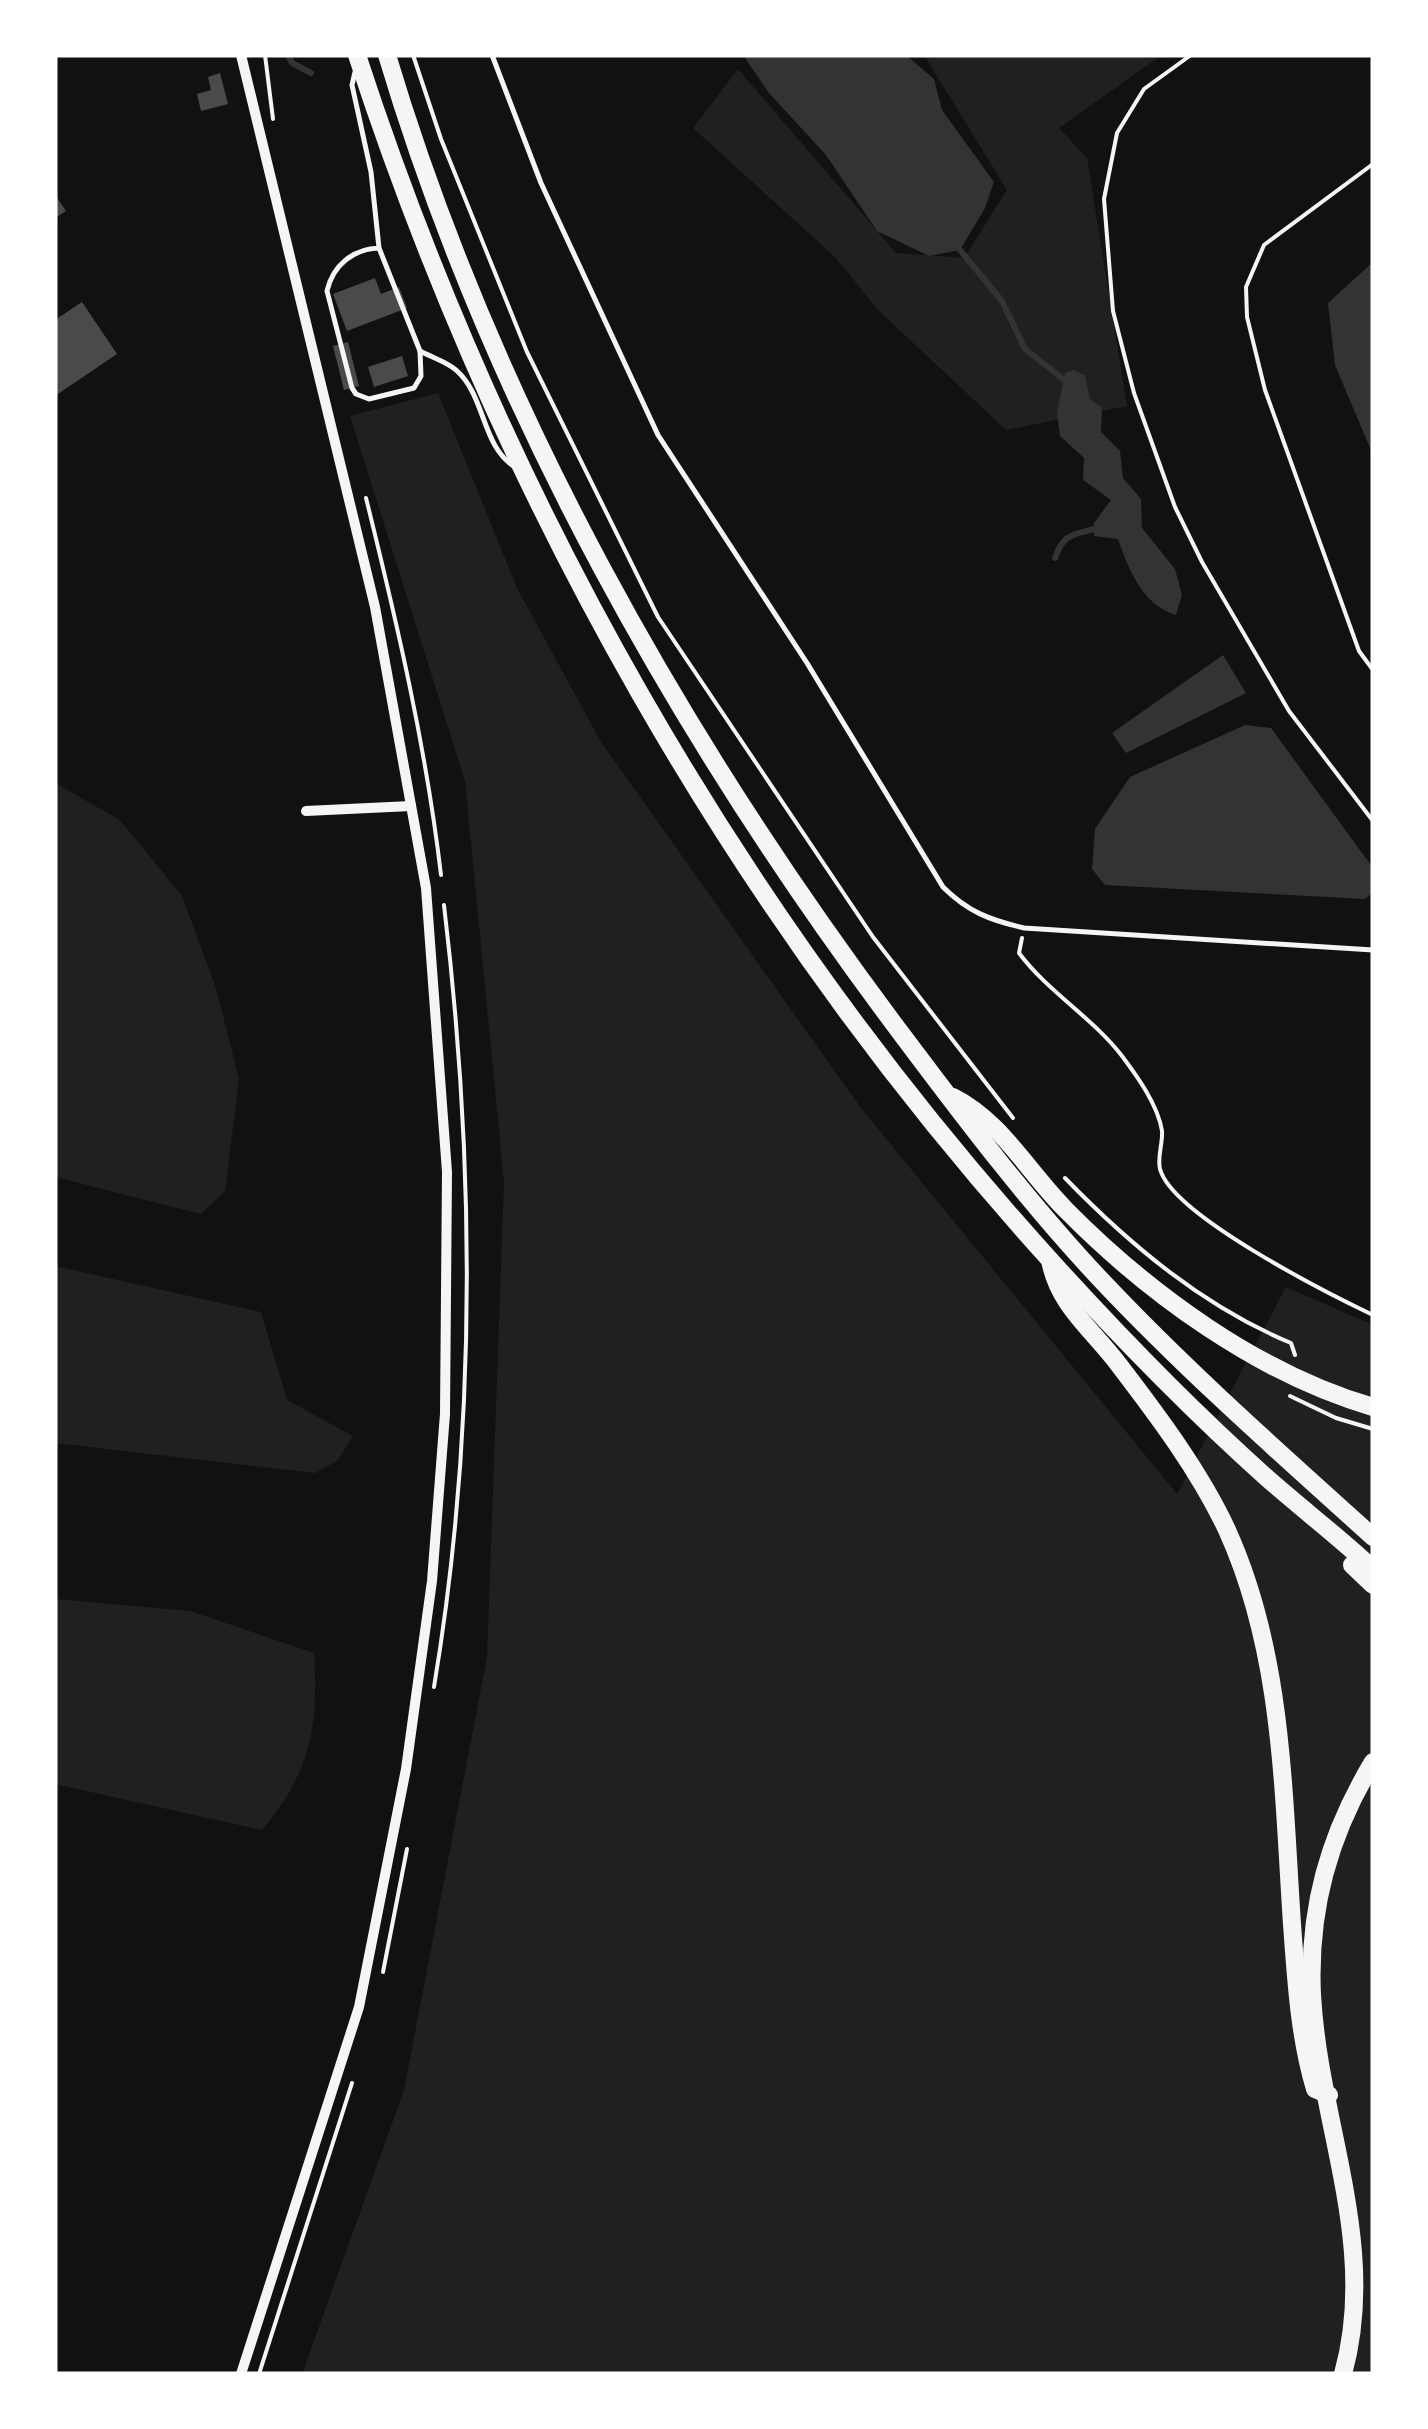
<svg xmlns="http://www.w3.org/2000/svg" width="1428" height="2429" font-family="Helvetica,sans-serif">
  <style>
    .green { fill: #202020 }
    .water { fill: #333 }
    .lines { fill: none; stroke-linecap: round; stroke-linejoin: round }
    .stream { stroke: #333; stroke-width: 6 }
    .building { fill: #4a4a4a }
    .path { stroke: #f5f5f5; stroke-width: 4 }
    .service { stroke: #f5f5f5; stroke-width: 5 }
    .minor { stroke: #f5f5f5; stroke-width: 10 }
    .trunk { stroke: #f5f5f5; stroke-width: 18 }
  </style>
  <rect width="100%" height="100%" fill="#111"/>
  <g class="green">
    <polygon points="924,55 1162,55 1059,128 1087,158 1127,406 1006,430 878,310 836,258 693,128 738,69 896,253 964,258 1007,190"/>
    <polygon points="438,393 517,588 601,742 861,1108 1177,1494 1286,1287 1373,1325 1373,2374 302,2374 404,2090 487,1657 504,1182 465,781 350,416"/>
    <polygon points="55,783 120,820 182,896 216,988 239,1079 225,1191 201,1214 55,1177"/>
    <polygon points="55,1266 261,1312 287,1400 353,1436 337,1461 315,1473 55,1443"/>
    <path d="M55,1599l135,12 124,42c5,74 -4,120 -52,177l-207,-46z"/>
  </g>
  <g class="water">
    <polygon points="743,55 906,55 934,79 942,110 994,182 985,208 960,250 929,256 877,231 826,155 769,93"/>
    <polygon points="1373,262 1373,455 1335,365 1328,303"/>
    <path d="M1074,370l11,6 5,23 12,9 -1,24 19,19 3,27 18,21 1,29 33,41 7,26 -6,20c-33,-10 -47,-44 -58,-76l-24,-3v-13l17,-23 -28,-20 1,-22 -24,-22 -3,-23 8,-40z"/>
    <polygon points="1223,655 1246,693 1126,753 1112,733"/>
    <polygon points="1245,725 1271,728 1373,868 1373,892 1365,899 1105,885 1092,869 1095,829 1130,777"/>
  </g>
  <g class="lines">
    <g class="stream">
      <polyline points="288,55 292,63 311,73"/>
      <polyline points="955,244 1002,301 1025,349 1067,382"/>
      <path d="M1055,558c9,-26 19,-23 43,-30"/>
    </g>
  </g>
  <g class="building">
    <polygon points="220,73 228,104 201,111 197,94 211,90 208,77"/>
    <polygon points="55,195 66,211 55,218"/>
    <polygon points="375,278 381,294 399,287 407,308 347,331 333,294"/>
    <polygon points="82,302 117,354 55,396 55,320"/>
    <polygon points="348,342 359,386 344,390 333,346"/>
    <polygon points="402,356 408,376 374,387 368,367"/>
  </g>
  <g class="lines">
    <g class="path">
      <polyline points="265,55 273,119"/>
      <polyline points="413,55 441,139 527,352 658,617 873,937 1013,1118"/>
      <polyline points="1191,55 1144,89 1117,133 1104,199 1113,311 1134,393 1175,507 1202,562 1289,711 1373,821"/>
      <polyline points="1373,164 1264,245 1246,287 1247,317 1265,390 1359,651 1373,670"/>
      <path d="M366,498c31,125 60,249 75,377"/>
      <path d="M1022,938l-3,15c29,39 74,65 103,103 15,20 36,49 40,75 1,12 -5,26 -2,38 12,46 169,125 213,146"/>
      <path d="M1065,1178c65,67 139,129 226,165l4,12"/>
      <polyline points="1290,1396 1336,1418 1373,1429"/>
      <path d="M434,1687c43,-258 41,-522 10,-782"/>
      <polyline points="383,1972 407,1849"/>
      <polyline points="259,2374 352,2083"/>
    </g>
    <g class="service">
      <path d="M492,55l49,128 117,252 149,228 136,224c25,25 47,33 81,41l349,22"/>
      <path d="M355,72l-3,13 19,87 8,76 41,103 1,25 -7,12 -45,11 -13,-5 -4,-6 -25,-97c6,-26 26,-42 52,-43"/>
      <path d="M420,351c11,6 27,11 36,19 30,26 25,76 59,97"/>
    </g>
    <g class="minor">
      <polyline points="306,811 411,806"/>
      <polyline points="241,2374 359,2007 406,1769 432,1581 445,1414 447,1172 426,888 375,607 241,55"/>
    </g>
    <g class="trunk">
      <path d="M357,55c145,444 380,860 694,1206 68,75 140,149 216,217 35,31 72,59 106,91"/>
      <path d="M387,55c105,352 296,689 516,981 63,84 128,170 200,246 85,90 178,172 270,255"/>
      <path d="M953,1097c48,24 75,75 113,113 83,84 193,164 307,197"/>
      <path d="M1050,1260c8,45 42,69 69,105 39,51 81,107 108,165 56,123 56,261 65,394 4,54 7,112 23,165l14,6"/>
      <polyline points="1352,1565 1373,1585"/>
      <path d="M1343,2374c36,-129 -24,-251 -31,-379 -4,-86 17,-160 61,-233"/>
    </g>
  </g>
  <rect width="1428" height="2429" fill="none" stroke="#ffffff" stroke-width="115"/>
</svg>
